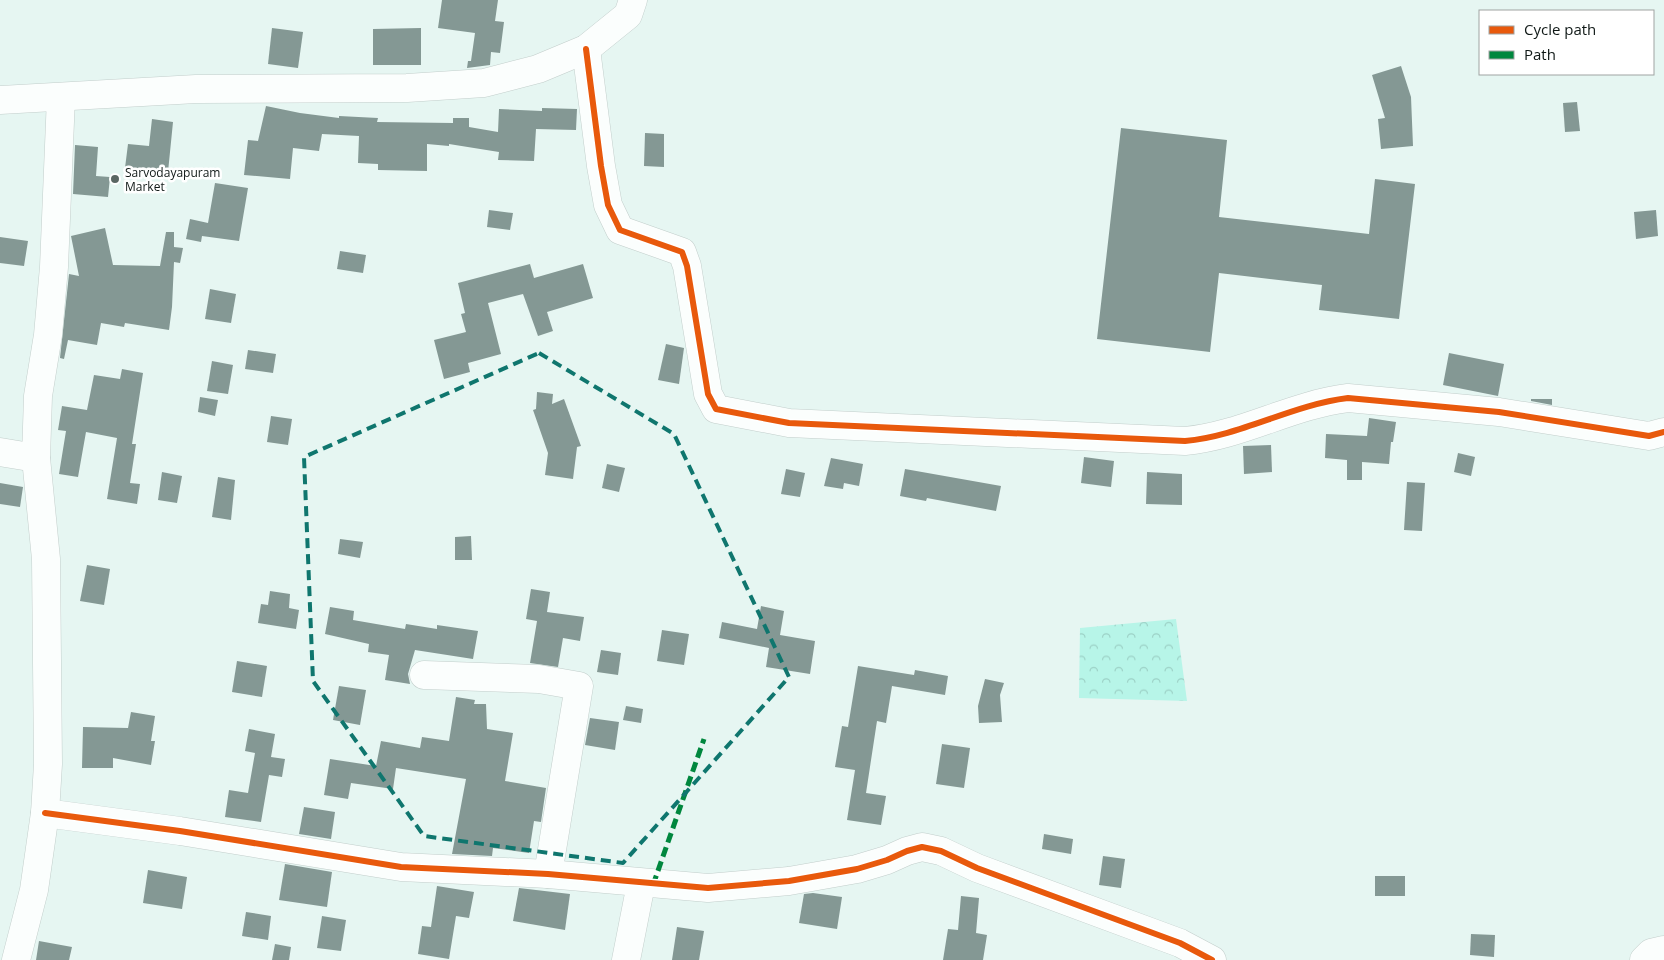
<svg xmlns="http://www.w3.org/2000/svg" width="1664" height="960" font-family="'Open Sans',sans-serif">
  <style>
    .forest { fill: url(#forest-crowns) }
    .building { fill: #849894 }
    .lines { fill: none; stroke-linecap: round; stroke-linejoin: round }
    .minor-casing { stroke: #c2cecb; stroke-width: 29 }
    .minor { stroke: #fbfefd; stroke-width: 28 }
    .quiet { stroke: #00873e; stroke-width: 5; stroke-dasharray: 10 5; stroke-linecap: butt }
    .cycleway-casing { stroke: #fff; stroke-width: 9 }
    .cycleway { stroke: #e8590c; stroke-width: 6 }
    .marked { fill: none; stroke: #0f766e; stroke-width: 4; stroke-dasharray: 10 6; stroke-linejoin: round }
    .poi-dot { fill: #5a6663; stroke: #fff; stroke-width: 2 }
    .labels { text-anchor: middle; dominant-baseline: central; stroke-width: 5; stroke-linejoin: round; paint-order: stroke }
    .poi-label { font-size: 12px; fill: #0f1816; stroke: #fff; text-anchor: start }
  </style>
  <defs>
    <pattern id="forest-crowns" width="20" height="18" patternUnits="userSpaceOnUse" patternTransform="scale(1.25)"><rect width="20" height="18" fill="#b7f5e8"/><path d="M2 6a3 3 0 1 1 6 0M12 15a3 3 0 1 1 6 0" fill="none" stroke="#9cd1c6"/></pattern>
  </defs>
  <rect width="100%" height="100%" fill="#e6f6f2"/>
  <polygon class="forest" points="1176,619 1187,701 1079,698 1080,628"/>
  <g class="building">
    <polygon points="442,0 498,0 495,21 504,22 500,53 491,52 490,65 467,68 468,61 471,61 475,33 438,28"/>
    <polygon points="272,28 303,32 298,68 268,64"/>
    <polygon points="421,28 421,65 373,65 373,29"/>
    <polygon points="1401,66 1411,97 1413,146 1381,149 1378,119 1385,118 1372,75"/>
    <polygon points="1577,102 1580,131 1565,132 1563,103"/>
    <polygon points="266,106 300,113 339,118 339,116 378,118 377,122 453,123 453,118 469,118 469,127 498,132 499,109 542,111 542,108 577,109 576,130 536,129 534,161 498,160 499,152 449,144 449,146 427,144 427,171 378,170 378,164 358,163 359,136 322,134 319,151 293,148 290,179 244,175 248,140 258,141"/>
    <polygon points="152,119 173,122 168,172 125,168 128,144 149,146"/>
    <polygon points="1121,128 1227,140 1219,217 1369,234 1375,179 1415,184 1399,319 1319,310 1322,285 1219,273 1210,352 1097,339"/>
    <polygon points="645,133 664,134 664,167 644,166"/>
    <polygon points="75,145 98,147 96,176 110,177 108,197 73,194"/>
    <polygon points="215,183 248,188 239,241 202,236 201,242 186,239 190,219 208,223"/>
    <polygon points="489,210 513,213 510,230 487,227"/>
    <polygon points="1656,210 1658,236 1636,239 1634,212"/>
    <polygon points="105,228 113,265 160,266 166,232 174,232 174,247 183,248 180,263 174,262 172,307 169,330 125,323 124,327 101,323 97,345 68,340 64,359 60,358 69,274 79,276 71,236"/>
    <polygon points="0,237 28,241 24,266 0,263"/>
    <polygon points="340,251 366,255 363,273 337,269"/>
    <polygon points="530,264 534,278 583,264 593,298 547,312 553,331 538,336 523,294 488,303 501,354 468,363 470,372 444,379 434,340 466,332 461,314 465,313 458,283"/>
    <polygon points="210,289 236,294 231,323 205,319"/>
    <polygon points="666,344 684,348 679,384 658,380"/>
    <polygon points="248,350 276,354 273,373 245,369"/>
    <polygon points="1449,353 1504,364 1498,396 1443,385"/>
    <polygon points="212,361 233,365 228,394 207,391"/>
    <polygon points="122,369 143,373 132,444 136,444 130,483 140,484 137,504 107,499 117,438 86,432 78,477 59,474 66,431 58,430 62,406 87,410 94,375 120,379"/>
    <polygon points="537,392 553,394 552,404 564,399 581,446 577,447 573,479 545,475 548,453 533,410 536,409"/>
    <polygon points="200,397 218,400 215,416 198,412"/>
    <polygon points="1531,399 1552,399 1552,405 1531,401"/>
    <polygon points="271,416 292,419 288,445 267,442"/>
    <polygon points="1369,418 1396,422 1393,442 1391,442 1389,464 1362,462 1362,480 1347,480 1347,460 1325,458 1326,434 1367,436"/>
    <polygon points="1271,445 1272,472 1244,474 1243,446"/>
    <polygon points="1458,453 1475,457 1471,476 1454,472"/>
    <polygon points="1084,457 1114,461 1111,487 1081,483"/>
    <polygon points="831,458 863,464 859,486 844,483 843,489 824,486"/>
    <polygon points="607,464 625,468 619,492 602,488"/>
    <polygon points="786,469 805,473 800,497 781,494"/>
    <polygon points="905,469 1001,486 996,511 927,498 926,501 900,496"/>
    <polygon points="162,472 182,476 177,503 158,500"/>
    <polygon points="1147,472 1182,474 1182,505 1146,504"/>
    <polygon points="218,477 235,480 231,520 212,517"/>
    <polygon points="1407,482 1425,483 1422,531 1404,530"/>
    <polygon points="0,483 23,487 20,507 0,504"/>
    <polygon points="471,536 472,560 455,560 455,537"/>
    <polygon points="340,539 363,542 360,558 338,554"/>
    <polygon points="87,565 110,569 104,605 80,601"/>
    <polygon points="531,589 550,592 547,612 584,617 580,641 563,638 558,667 530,663 537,621 526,619"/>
    <polygon points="270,591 290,594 289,608 299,610 296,629 258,623 261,604 268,605"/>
    <polygon points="761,606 784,611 780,635 815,641 810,674 766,667 769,648 719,638 722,622 757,629"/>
    <polygon points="330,607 354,611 353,620 405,629 406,624 437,629 437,625 478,631 473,659 415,650 408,674 410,684 385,680 389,655 368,652 369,644 325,634"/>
    <polygon points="662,630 689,634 684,665 657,661"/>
    <polygon points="601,650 621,653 618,675 597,672"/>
    <polygon points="237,661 267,666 262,697 232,692"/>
    <polygon points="858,666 914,675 915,670 948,676 945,695 892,686 886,723 877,721 866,793 886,796 881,825 847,820 855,770 835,767 842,726 848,727"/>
    <polygon points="985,679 1004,683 1000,695 1002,722 979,723 978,706"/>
    <polygon points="339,686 366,690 360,725 333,720"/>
    <polygon points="456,697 475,700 474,704 486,704 487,729 513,733 505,781 546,788 541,822 534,821 529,853 493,848 492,856 452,854 466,779 396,768 393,789 351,783 348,799 324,795 330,759 376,766 381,741 420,748 422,737 449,741"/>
    <polygon points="626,706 643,709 641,723 623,720"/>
    <polygon points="131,712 155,716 151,741 155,741 151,765 113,758 113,768 82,768 83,727 128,728"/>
    <polygon points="590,718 619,722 615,750 585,745"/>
    <polygon points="249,729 275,734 271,757 285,759 282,777 269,775 261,822 225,817 229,790 248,793 255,753 245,751"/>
    <polygon points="942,744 970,748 964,788 936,784"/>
    <polygon points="304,807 335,812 331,839 299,834"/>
    <polygon points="1044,834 1073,839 1071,854 1042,849"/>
    <polygon points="1103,856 1125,859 1121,888 1099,885"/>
    <polygon points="285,864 332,872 327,907 279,900"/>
    <polygon points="148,870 187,877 182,909 143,903"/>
    <rect x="1375" y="876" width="30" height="20"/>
    <polygon points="437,886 474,892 469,918 456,916 449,959 418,954 422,926 431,927"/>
    <polygon points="519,888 570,894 565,930 513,921"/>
    <polygon points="813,893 842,897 837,929 799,923 804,894"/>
    <polygon points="961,896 979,898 976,933 987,935 983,960 943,960 948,929 958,930"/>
    <polygon points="246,912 271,916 268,940 242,936"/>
    <polygon points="322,916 346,920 341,951 317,948"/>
    <polygon points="677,927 704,931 699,960 672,960"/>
    <polygon points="1471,934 1495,935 1494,957 1470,955"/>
    <polygon points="39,941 72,947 69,960 36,960"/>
    <polygon points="275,944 291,947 289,960 272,960"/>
  </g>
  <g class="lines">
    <g class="minor-casing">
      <g id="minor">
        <path d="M586,49l15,117 7,39 12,25 62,22 5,14 21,128 8,15 73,14 396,18c56,-5 106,-36 163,-43l151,14 150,24 15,-4"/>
        <polyline points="0,100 196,89 407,88 484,83 538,69 586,49 628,15 633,0"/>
        <polyline points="0,452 36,458"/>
        <polyline points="424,675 539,679 579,686 548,874"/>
        <polyline points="45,813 180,831 401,867 548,874 708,888 789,881 857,869 887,860 907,851 922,847 941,851 977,868 1180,943 1212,960"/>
        <polyline points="16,960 34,890 45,813 48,764 46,559 36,458 38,396 48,335 54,267 61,97"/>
        <polyline points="626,960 641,884"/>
        <polyline points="1644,960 1651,953 1664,950"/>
      </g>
    </g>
    <use href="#minor" class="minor"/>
    <polyline class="quiet" points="653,885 704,739"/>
    <g class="cycleway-casing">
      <g id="cycleway">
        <path d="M586,49l15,117 7,39 12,25 62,22 5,14 21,128 8,15 73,14 396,18c56,-5 106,-36 163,-43l151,14 150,24 15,-4"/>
        <polyline points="45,813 180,831 401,867 548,874 708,888 789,881 857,869 887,860 907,851 922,847 941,851 977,868 1180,943 1212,960"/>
      </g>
    </g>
    <use href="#cycleway" class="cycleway"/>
  </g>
  <path class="marked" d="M539,353l135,81 115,243 -166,186 -199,-27 -111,-155 -9,-224z"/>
  <circle class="poi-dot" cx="115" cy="179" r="5"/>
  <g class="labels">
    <g class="poi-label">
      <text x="125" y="172">Sarvodayapuram<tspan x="125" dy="14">Market</tspan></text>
    </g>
  </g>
  <rect x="1479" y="10" width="175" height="65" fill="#ffffff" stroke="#9fa3a2"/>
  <rect x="1489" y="26" width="25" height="8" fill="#e8590c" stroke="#9fa3a2"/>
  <text x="1524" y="35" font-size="15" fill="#0f1816">Cycle path</text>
  <rect x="1489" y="51" width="25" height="8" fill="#00873e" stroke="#9fa3a2"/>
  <text x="1524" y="60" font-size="15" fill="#0f1816">Path</text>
</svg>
